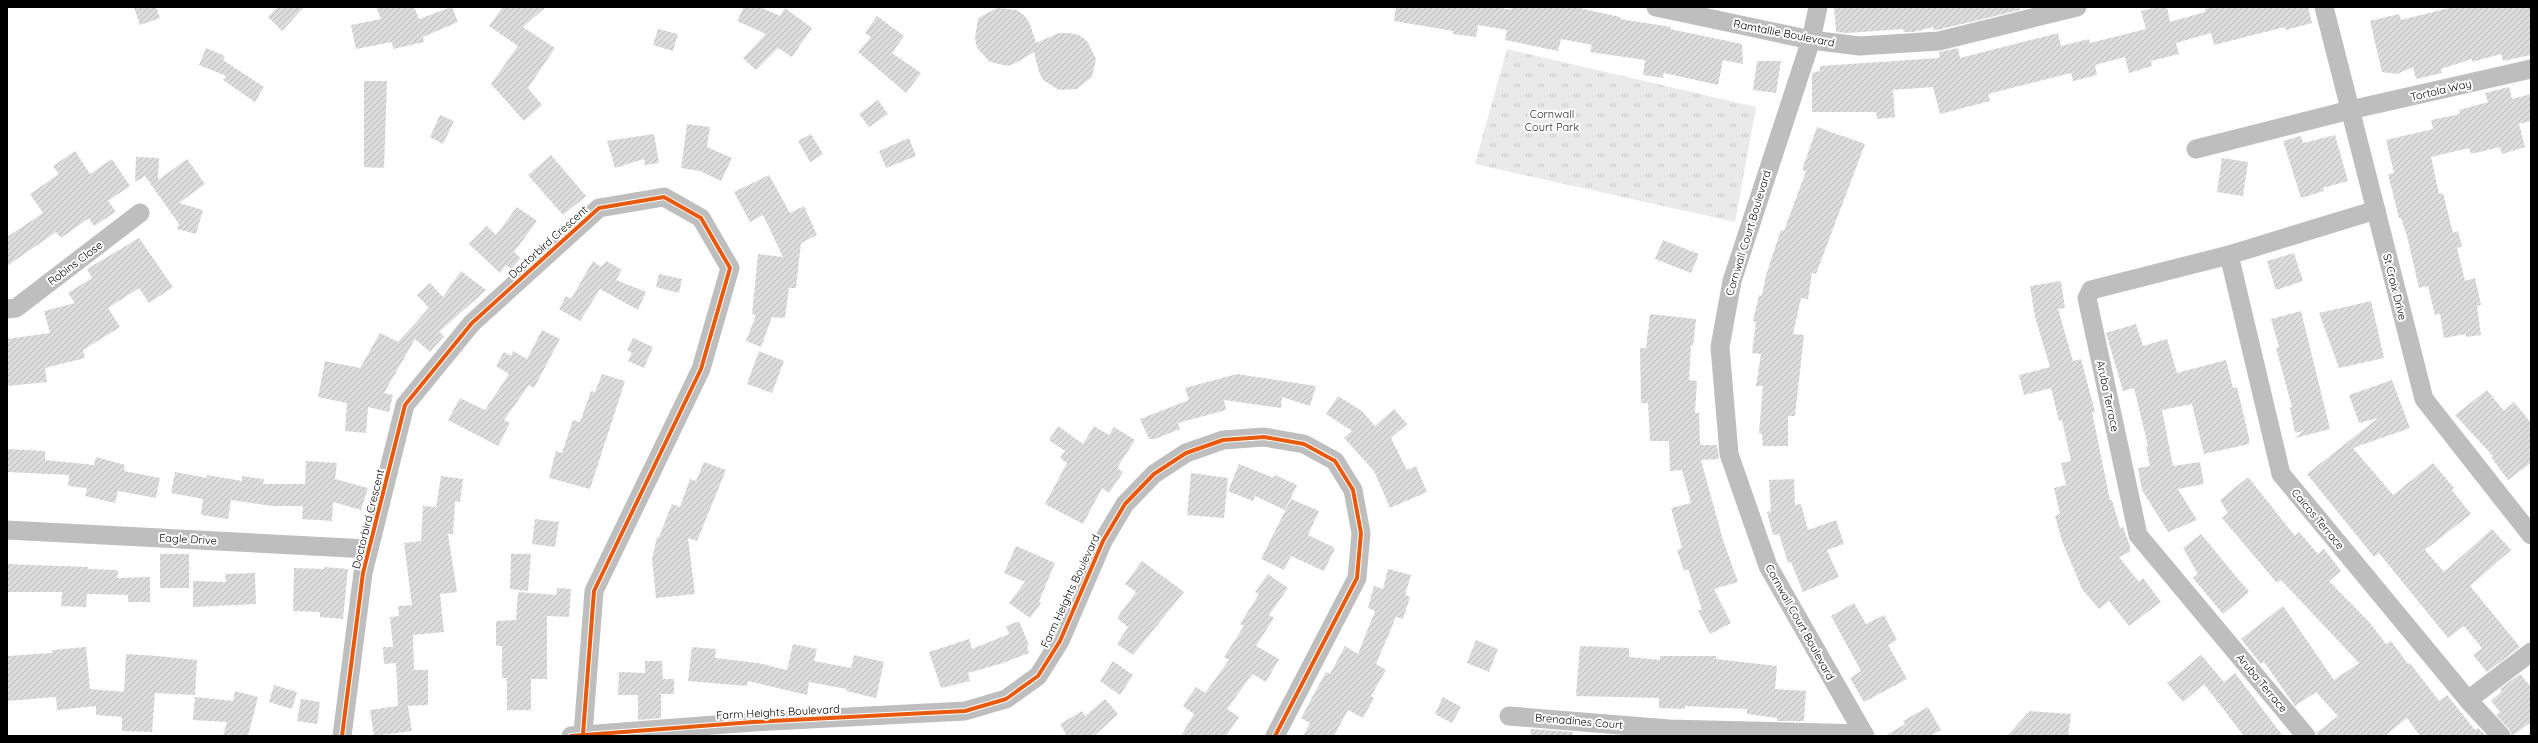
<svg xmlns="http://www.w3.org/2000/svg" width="2538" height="743" font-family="Quicksand,sans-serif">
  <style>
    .park { fill: url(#park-tufts) }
    .building { fill: url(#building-hatch) }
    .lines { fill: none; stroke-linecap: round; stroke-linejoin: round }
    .street { stroke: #bebebe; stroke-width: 19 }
    .cycleway-casing { stroke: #fff; stroke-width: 6 }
    .cycleway { stroke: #e8590c; stroke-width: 4 }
    .labels { text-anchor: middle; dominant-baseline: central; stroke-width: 4; stroke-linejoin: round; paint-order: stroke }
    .street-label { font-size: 11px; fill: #000; stroke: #fff }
    .park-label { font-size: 11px; fill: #2f2f2f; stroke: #fff }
  </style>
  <defs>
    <pattern id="park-tufts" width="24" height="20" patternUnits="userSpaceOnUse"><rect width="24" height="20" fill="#eaeaea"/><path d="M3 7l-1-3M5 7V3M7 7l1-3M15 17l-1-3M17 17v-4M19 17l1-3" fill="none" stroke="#c7c7c7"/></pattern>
    <pattern id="building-hatch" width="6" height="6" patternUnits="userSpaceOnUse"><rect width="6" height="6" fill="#dcdcdc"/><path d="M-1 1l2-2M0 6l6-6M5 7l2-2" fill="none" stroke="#bbb"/></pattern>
  </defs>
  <rect width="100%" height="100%" fill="#fff"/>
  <polygon class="park" points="1507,49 1756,107 1735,222 1475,164"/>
  <g class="building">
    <polygon points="134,7 156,7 160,18 140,25"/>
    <polygon points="278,7 304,7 282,31 268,17"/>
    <polygon points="376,7 414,7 419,19 452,7 458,22 423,37 424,42 393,49 392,42 356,49 351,25 381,19"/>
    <polygon points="503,7 546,7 523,27 555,48 528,88 542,105 524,121 491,84 518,46 489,26"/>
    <polygon points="744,7 760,7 780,16 785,8 812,28 792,57 778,48 756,70 743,58 766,34 737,21"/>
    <polygon points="1396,7 1496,7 1511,10 1512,7 1575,7 1620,17 1620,19 1671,27 1670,29 1742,44 1743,64 1723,60 1718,85 1664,73 1663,78 1643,75 1645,60 1590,52 1592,45 1561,39 1558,51 1505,40 1507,30 1478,25 1476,37 1453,34 1453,31 1394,21"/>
    <polygon points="1834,7 2019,7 2020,10 1937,30 1934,30 1933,27 1913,32 1904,32 1903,29 1847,33 1836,32"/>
    <polygon points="2158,7 2167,7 2170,22 2205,12 2205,9 2213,7 2308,7 2312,23 2286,30 2285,27 2214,45 2211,33 2176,43 2179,54 2151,61 2152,66 2129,73 2125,57 2095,65 2097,75 2073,81 2071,73 1988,94 1990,101 1940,114 1933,87 1893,90 1895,117 1877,119 1876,112 1812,112 1812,73 1820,71 1820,66 1940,58 1939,52 1958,48 1960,58 2058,33 2061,46 2089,39 2090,43 2146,29 2141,11"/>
    <polygon points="2453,7 2531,7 2531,55 2503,61 2501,54 2472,62 2472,59 2441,69 2442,73 2416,79 2413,67 2397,74 2382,72 2370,21 2399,14 2401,20"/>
    <polygon points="997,8 1017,10 1025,16 1030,24 1036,43 1059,33 1069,33 1079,35 1087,41 1096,59 1092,77 1077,89 1059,90 1043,80 1039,72 1034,52 1016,63 1008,66 990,62 977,48 975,38 978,18"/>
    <polygon points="877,16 904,36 892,53 921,73 906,93 858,52 871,37 865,33"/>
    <polygon points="658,29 678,34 673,51 653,45"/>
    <polygon points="206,48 225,56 223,60 264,87 255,102 223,80 226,76 199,65"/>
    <polygon points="1757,61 1781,61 1776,93 1753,90"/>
    <polygon points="364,81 387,81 384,168 364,167"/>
    <polygon points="2509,87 2512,99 2531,94 2531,121 2519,124 2525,147 2502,154 2500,147 2471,154 2469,148 2431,157 2439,194 2443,193 2453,233 2458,231 2462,246 2457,248 2465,281 2475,278 2481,305 2477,306 2481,335 2466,337 2466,334 2444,338 2440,314 2435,315 2428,286 2419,288 2407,236 2401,218 2399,218 2388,174 2394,173 2386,140 2433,129 2431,120 2460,114 2459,110 2488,102 2485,93"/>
    <polygon points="878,100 888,114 869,127 859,114"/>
    <polygon points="440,115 454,121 443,144 430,137"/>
    <polygon points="687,124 710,127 707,147 732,158 721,181 700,171 681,168"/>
    <polygon points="1817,127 1865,144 1816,274 1812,273 1808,299 1801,298 1793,334 1804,335 1795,416 1788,416 1788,446 1763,446 1762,434 1759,433 1763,386 1756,386 1761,354 1752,353 1756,322 1753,321 1759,295 1762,296 1766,275 1781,230 1784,231 1806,171 1802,170"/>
    <polygon points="654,134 659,163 645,165 644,159 615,168 607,141"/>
    <polygon points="811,134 823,154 810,162 798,141"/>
    <polygon points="2335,135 2348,181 2323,188 2324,191 2301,198 2283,141 2301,136 2303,143"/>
    <polygon points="909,138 916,156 886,168 879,151"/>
    <polygon points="75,151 90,174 112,159 130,186 108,201 116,212 94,226 89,218 61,238 56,232 7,266 7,237 43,213 30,194 59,174 53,166"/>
    <polygon points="551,155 586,196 563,215 528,175"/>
    <polygon points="136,157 159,158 158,180 187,159 205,184 179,203 203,210 196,234 177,229 179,224 145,176 135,182"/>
    <polygon points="2222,158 2248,162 2243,196 2217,192"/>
    <polygon points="769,175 790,213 804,206 817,235 801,243 796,288 789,288 785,318 772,317 761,347 746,341 756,315 752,314 758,254 783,257 763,215 750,222 734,192"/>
    <polygon points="517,207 537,221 514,252 521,258 511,269 506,265 500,273 469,244 487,226 496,235"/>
    <polygon points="139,238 173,287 149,303 139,288 108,308 120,327 83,350 85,358 45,368 47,382 7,386 7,339 50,333 44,311 75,303 68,293 92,278 87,269"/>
    <polygon points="1663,240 1699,254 1691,273 1655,259"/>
    <polygon points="2294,253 2303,281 2276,290 2267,261"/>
    <polygon points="593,261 601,267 606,261 622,270 616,280 646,292 638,310 600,289 580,321 559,309 566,296 571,299"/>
    <polygon points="461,271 486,290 439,332 444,336 430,352 415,339 384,393 393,395 389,412 368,407 366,433 345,431 347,403 318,397 325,361 360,368 380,333 398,342 429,308 417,295 430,283 443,297"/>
    <polygon points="659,274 682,279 679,293 656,287"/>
    <polygon points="2061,281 2065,308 2058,309 2073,361 2081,359 2095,412 2092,412 2110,500 2112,500 2120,528 2123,527 2130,546 2130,552 2119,557 2139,582 2143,578 2161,602 2129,626 2109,601 2099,609 2082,589 2062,541 2055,516 2060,514 2054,488 2066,485 2061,463 2071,461 2062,420 2059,421 2051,388 2024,395 2019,375 2050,367 2035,317 2030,286"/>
    <polygon points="2371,301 2384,358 2339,368 2319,313"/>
    <polygon points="2301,311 2330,429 2295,438 2303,431 2295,433 2290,408 2292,407 2276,348 2279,347 2271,319"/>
    <polygon points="1650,314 1696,319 1693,346 1691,345 1689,380 1697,381 1695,413 1699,413 1700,445 1717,445 1719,459 1701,460 1723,540 1738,582 1714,589 1731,623 1710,634 1698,611 1702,609 1688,569 1684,571 1677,550 1682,548 1671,508 1691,503 1682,470 1670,471 1669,441 1650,441 1648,403 1641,403 1640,348 1646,348"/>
    <polygon points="2136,324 2143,346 2167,339 2177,373 2226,360 2233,388 2237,387 2249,438 2249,444 2204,454 2192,404 2162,410 2173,466 2200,462 2204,484 2178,489 2197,520 2168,532 2142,490 2138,468 2150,466 2146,446 2148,446 2134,388 2123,391 2106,333"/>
    <polygon points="542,330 560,339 534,388 529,385 504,420 510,423 498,446 448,420 460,398 485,410 509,374 496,366 504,352 511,356 513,351 527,359"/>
    <polygon points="633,338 653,347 644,368 628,361 632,353 627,350"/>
    <polygon points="759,351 784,361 772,393 747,384"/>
    <polygon points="602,374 625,381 590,489 549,478 556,451 562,453 573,420 580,422 591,391 595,392"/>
    <polygon points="1237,374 1316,386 1310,406 1282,397 1281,408 1224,400 1226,410 1178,423 1180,429 1155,439 1149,439 1140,419 1189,400 1185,388"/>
    <polygon points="2392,380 2410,428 2353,448 2393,495 2433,463 2454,488 2452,490 2471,514 2425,550 2444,572 2492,529 2511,550 2470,586 2520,647 2487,672 2473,655 2482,648 2464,626 2448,638 2379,553 2374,557 2307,474 2378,418 2359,423 2349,395"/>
    <polygon points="2487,390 2504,411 2514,402 2531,423 2531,463 2508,480 2491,457 2493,456 2455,415"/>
    <polygon points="1338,396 1362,411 1375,426 1394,409 1407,424 1391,438 1407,470 1416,466 1427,492 1390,508 1374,471 1344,438 1352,431 1326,414"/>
    <polygon points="1058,426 1083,444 1094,426 1109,435 1114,427 1135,440 1117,468 1123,472 1109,493 1102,488 1083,524 1045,504 1067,463 1060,458 1065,451 1049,440"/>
    <polygon points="7,449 45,451 45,460 94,465 96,457 125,465 124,471 160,478 156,498 118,491 115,503 85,496 87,488 68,486 69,475 7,472"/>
    <polygon points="306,461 337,463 335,479 368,488 361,510 333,502 332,521 302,519 303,506 272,506 231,500 228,519 201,515 203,499 171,493 175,472 207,478 207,475 242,481 242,476 264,479 263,484 305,484"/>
    <polygon points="704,462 726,470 697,541 688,538 695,594 656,598 652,559 657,537 659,537 672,504 680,507 690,479 696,481"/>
    <polygon points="1239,464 1274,478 1275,475 1297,485 1285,510 1255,496 1253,501 1228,491"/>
    <polygon points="1191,473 1228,478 1224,518 1187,515"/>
    <polygon points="441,476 463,479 460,502 455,501 453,534 448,534 457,592 440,594 444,632 413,635 414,670 428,670 428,705 408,706 412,731 374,736 370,710 398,706 396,663 384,664 383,647 393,647 390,617 399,616 398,606 412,605 404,543 421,541 423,506 436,507"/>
    <polygon points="2248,477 2295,536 2299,532 2318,554 2324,549 2341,571 2329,581 2370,623 2386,644 2391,641 2408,664 2410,663 2439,701 2447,695 2475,730 2478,728 2486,736 2420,736 2407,718 2385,736 2317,736 2316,733 2338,716 2316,692 2295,706 2264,662 2261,664 2241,639 2283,606 2334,680 2359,663 2281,580 2277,583 2222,518 2228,513 2220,500"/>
    <polygon points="1794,479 1795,505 1801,504 1808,530 1836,520 1844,544 1827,550 1839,577 1803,592 1791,562 1788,563 1779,534 1773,535 1767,512 1771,511 1769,480"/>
    <polygon points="1291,499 1319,511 1308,535 1335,548 1324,571 1291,556 1284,570 1261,559"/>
    <polygon points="535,519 559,522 555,547 532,544"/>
    <polygon points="2201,534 2249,592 2223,614 2193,578 2198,574 2183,548"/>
    <polygon points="1016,546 1055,563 1039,601 1041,603 1030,618 1009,603 1025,582 1004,573"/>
    <rect x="160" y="554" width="29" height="34"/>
    <polygon points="511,554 531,554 528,591 510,589"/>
    <polygon points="1142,561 1184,592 1133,655 1117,644 1128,627 1117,618 1136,592 1125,584"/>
    <polygon points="7,564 88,567 88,569 118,570 117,578 150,577 150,602 128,602 128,595 87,594 86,607 61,606 62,592 7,592"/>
    <polygon points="325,567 348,569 343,619 320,617 320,612 293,611 294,568 324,569"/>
    <polygon points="1388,569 1411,575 1405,595 1410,597 1403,619 1396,617 1376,664 1386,670 1371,696 1374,698 1363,718 1348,710 1334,736 1303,736 1310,723 1301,718 1326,672 1330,674 1345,646 1358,654 1375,611 1368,608 1374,586 1383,589"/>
    <polygon points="255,573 256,604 193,607 193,581 226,582 225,574"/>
    <polygon points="1268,574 1288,588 1269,615 1274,618 1256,646 1279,659 1266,682 1252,674 1227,709 1239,717 1226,736 1181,736 1194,714 1183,706 1196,687 1205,693 1229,660 1224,657 1244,626 1240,624 1259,594 1255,592"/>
    <polygon points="557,588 571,589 569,617 547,616 547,679 531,679 531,710 507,710 507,678 502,678 502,646 496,646 496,621 516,620 518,592 556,595"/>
    <polygon points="1854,603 1866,624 1884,615 1897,640 1888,645 1907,679 1864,702 1850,678 1861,671 1831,616"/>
    <polygon points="1019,621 1029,645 1027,646 1029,653 1003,663 968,673 970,681 941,688 929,652 969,639 972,649 1009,634 1006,626"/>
    <polygon points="1476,640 1498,649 1489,672 1467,663"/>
    <polygon points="793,644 817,649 814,661 851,668 854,655 884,662 876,698 846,691 847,689 809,682 807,695 748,681 747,686 688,681 692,647 716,649 715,658 758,663 787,670"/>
    <polygon points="1580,646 1629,648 1629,657 1660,660 1660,656 1716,656 1716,659 1777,666 1775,689 1806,691 1804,721 1777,721 1777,718 1747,714 1747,709 1685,706 1685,709 1659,708 1659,698 1576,696"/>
    <polygon points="86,647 90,689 124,692 126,654 157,656 197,660 195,695 155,693 152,732 122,731 122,717 96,715 96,706 57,710 56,697 7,701 7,656 52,653 52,650"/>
    <polygon points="2201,655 2224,682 2235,673 2283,736 2244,736 2204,684 2183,702 2167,683"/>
    <polygon points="645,661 662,661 663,679 674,679 674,694 661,694 661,718 638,720 638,695 618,695 619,672 645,673"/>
    <polygon points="1113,661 1133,675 1120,695 1100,681"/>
    <polygon points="2520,674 2531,687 2531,722 2512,736 2509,729 2496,715 2500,712 2491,701 2502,691 2500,689"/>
    <polygon points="274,685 297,692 292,709 269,702"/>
    <polygon points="235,691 258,697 248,736 223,736 227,722 193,720 195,697 233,701"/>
    <polygon points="1443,697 1461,707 1452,723 1435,714"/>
    <polygon points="301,699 320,702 317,724 297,721"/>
    <polygon points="1105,699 1118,714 1094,736 1067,736 1060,724 1082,711 1085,716"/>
    <polygon points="1928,707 1941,730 1930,736 1885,736 1905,724 1903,721"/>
    <polygon points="2030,711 2071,714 2068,736 2007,736"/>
    <polygon points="1531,729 1573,732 1573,736 1530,736"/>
  </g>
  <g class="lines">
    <g class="street">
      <polyline points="1656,7 1811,40 1860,46 1939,41 2077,7"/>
      <polyline points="1818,7 1811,40 1732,281 1720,347 1729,454 1768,566 1865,736"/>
      <polyline points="2324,7 2424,399 2531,535"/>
      <polyline points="2196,149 2350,110 2531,69"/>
      <polyline points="2229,255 2281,474 2468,700 2501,736"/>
      <polyline points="7,309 16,308 140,213"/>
      <polyline points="7,530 369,549"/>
      <polyline points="2468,700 2531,652"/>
      <polyline points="1509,716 1669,729 1864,734"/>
      <polyline points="342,736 363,573 405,405 472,323 599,208 664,197 701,218 730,268 701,369 594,591 583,734"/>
      <polyline points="571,736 753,722 965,711 1006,699 1038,676 1060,641 1103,541 1125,504 1154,474 1186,453 1223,440 1264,437 1304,444 1335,461 1353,490 1361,533 1357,578 1275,736"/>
      <polyline points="2306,736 2138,535 2087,298 2091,290 2229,255 2376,210"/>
    </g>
    <g class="cycleway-casing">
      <g id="cycleway">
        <polyline points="342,736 363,573 405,405 472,323 599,208 664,197 701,218 730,268 701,369 594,591 583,734"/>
        <polyline points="571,736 753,722 965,711 1006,699 1038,676 1060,641 1103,541 1125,504 1154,474 1186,453 1223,440 1264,437 1304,444 1335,461 1353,490 1361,533 1357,578 1275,736"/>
      </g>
    </g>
    <use href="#cycleway" class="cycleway"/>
  </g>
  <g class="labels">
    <g class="street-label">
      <text transform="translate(1784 33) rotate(11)">Ramtallie Boulevard</text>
      <text transform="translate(2441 90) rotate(-13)">Tortola Way</text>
      <text transform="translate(1748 233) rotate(-73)">Cornwall Court Boulevard</text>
      <text transform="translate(548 242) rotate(-42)">Doctorbird Crescent</text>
      <text transform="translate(75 263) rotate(-37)">Robins Close</text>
      <text transform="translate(2395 287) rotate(76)">St Croix Drive</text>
      <text transform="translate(2108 396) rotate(78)">Aruba Terrace</text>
      <text transform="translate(368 519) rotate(-76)">Doctorbird Crescent</text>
      <text transform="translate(2318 519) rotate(50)">Caicos Terrace</text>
      <text transform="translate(188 539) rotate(3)">Eagle Drive</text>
      <text transform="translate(1070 591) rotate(-65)">Farm Heights Boulevard</text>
      <text transform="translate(1800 622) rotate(61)">Cornwall Court Boulevard</text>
      <text transform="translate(2262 683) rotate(50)">Aruba Terrace</text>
      <text transform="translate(778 712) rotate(-3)">Farm Heights Boulevard</text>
      <text transform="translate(1579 721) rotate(5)">Brenadines Court</text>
    </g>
    <g class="park-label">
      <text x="1552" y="114">Cornwall<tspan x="1552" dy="13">Court Park</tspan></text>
    </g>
  </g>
  <rect width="2538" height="743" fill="none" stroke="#000000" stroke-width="16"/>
</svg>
